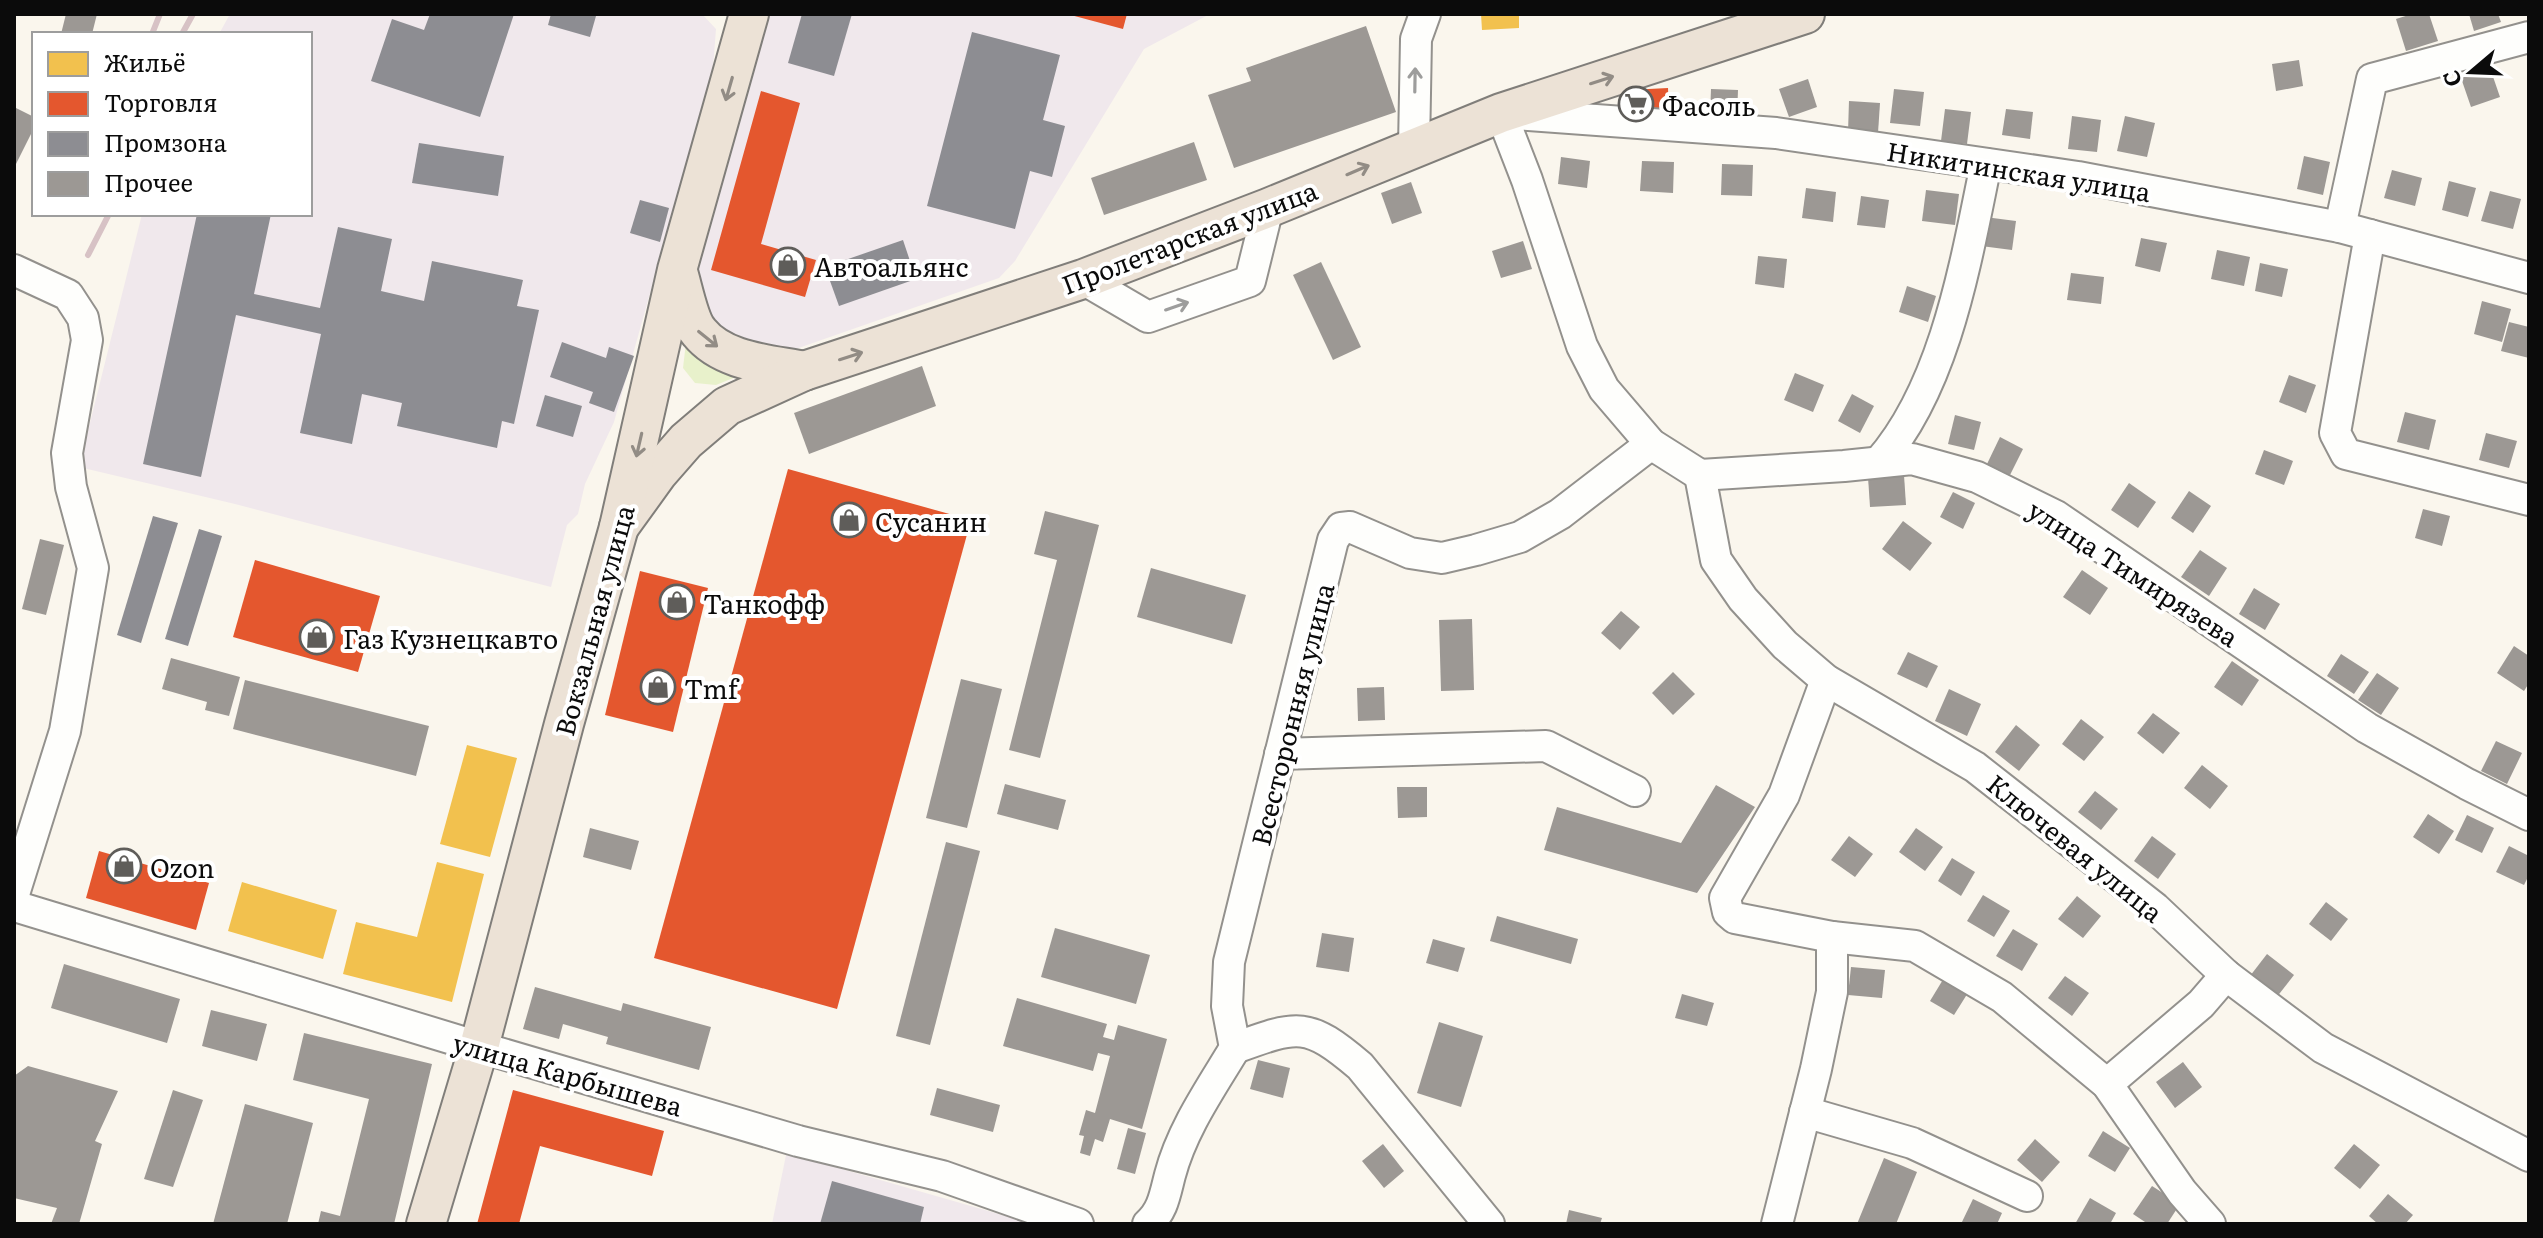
<svg xmlns="http://www.w3.org/2000/svg" width="2543" height="1238" font-family="Literata,serif">
  <style>
    .industrial { fill: #f0e8ec }
    .green { fill: #e8f1cb }
    .homes { fill: #f2c14e }
    .shops { fill: #e4572e }
    .industry { fill: #8d8d92 }
    .building { fill: #9c9894 }
    .lines { fill: none; stroke-linecap: round; stroke-linejoin: round }
    .minor-casing { stroke: #93918d; stroke-width: 34 }
    .major-casing { stroke: #807e7a; stroke-width: 42 }
    .minor { stroke: #fefefc; stroke-width: 30 }
    .major { stroke: #ece2d6; stroke-width: 38 }
    .rail { stroke: #d7c2c5; stroke-width: 6 }
    .oneway { stroke: #9d9d9c }
    .oneway2 { stroke: #928c85 }
    .labels { text-anchor: middle; dominant-baseline: central; stroke-width: 8; stroke-linejoin: round; paint-order: stroke }
    .poi-label { font-size: 26px; fill: #0b0b0b; stroke: #fff; text-anchor: start }
    .street-label { font-size: 26px; fill: #0b0b0b; stroke: #fff }
  </style>
  <rect width="100%" height="100%" fill="#faf6ed"/>
  <g class="industrial">
    <polygon points="230,14 702,14 716,29 713,68 614,422 585,484 578,514 567,525 551,587 235,504 79,467 142,214 310,214 310,34 219,34"/>
    <polygon points="768,14 1210,14 1144,49 1015,261 999,278 787,352 714,333 692,281"/>
    <polygon points="786,1155 814,1161 1034,1224 772,1224"/>
  </g>
  <polygon class="green" points="687,334 743,374 716,385 695,383 683,368"/>
  <g class="homes">
    <polygon points="1481,14 1519,14 1519,28 1482,30"/>
    <polygon points="467,745 517,758 490,857 440,844"/>
    <polygon points="437,862 484,874 452,1002 343,974 356,922 417,937"/>
    <polygon points="242,882 337,910 323,959 228,931"/>
  </g>
  <g class="shops">
    <polygon points="1067,14 1127,14 1123,29"/>
    <polygon points="1668,88 1669,115 1631,118 1629,90"/>
    <polygon points="761,91 800,103 761,244 816,260 805,297 711,270"/>
    <polygon points="788,469 971,520 837,1009 654,958"/>
    <polygon points="255,560 380,596 358,672 233,637"/>
    <polygon points="640,571 708,588 673,732 605,715"/>
    <polygon points="99,851 209,883 196,930 86,898"/>
    <polygon points="513,1090 664,1131 652,1176 540,1146 519,1224 477,1224"/>
  </g>
  <g class="industry">
    <polygon points="430,14 514,14 480,117 371,81 392,19 424,30"/>
    <polygon points="551,14 596,16 590,37 548,25"/>
    <polygon points="802,14 852,14 834,76 788,63"/>
    <polygon points="972,32 1060,55 1043,120 1065,126 1052,177 1030,171 1015,229 927,206"/>
    <polygon points="419,143 504,156 498,196 412,183"/>
    <polygon points="640,200 669,208 660,242 630,233"/>
    <polygon points="197,214 271,214 254,294 320,308 338,227 392,239 381,291 424,301 432,261 523,280 517,306 539,310 514,424 502,421 497,448 397,426 402,403 362,394 352,444 300,433 321,334 236,315 201,477 143,464"/>
    <polygon points="903,240 916,279 839,306 825,267"/>
    <polygon points="562,342 606,358 609,347 634,356 614,412 589,403 593,392 550,377"/>
    <polygon points="545,395 582,406 573,437 536,426"/>
    <polygon points="153,516 178,523 141,643 117,635"/>
    <polygon points="199,529 222,536 188,646 165,639"/>
    <polygon points="832,1181 924,1207 920,1224 820,1224"/>
  </g>
  <g class="building">
    <polygon points="66,14 97,14 92,34 61,34"/>
    <polygon points="2412,14 2429,14 2438,41 2406,51 2396,19"/>
    <polygon points="2469,14 2498,14 2501,22 2474,31"/>
    <polygon points="1366,26 1396,112 1234,168 1208,95 1251,81 1246,68"/>
    <polygon points="2299,60 2303,86 2276,91 2272,64"/>
    <polygon points="2490,68 2500,97 2471,107 2461,78"/>
    <polygon points="1808,79 1817,107 1789,117 1779,89"/>
    <polygon points="1711,89 1738,90 1737,117 1710,116"/>
    <polygon points="1894,89 1924,92 1920,126 1890,123"/>
    <polygon points="1849,101 1880,103 1878,133 1848,132"/>
    <polygon points="14,107 34,117 34,128 14,168"/>
    <polygon points="1945,109 1971,112 1967,144 1941,141"/>
    <polygon points="2006,109 2033,112 2030,139 2002,135"/>
    <polygon points="2072,116 2101,120 2097,152 2068,149"/>
    <polygon points="2125,116 2155,123 2147,157 2117,151"/>
    <polygon points="1194,142 1207,180 1104,215 1091,178"/>
    <polygon points="2304,156 2330,162 2323,195 2297,189"/>
    <polygon points="1561,157 1590,161 1587,188 1558,184"/>
    <polygon points="1642,161 1674,162 1673,193 1640,191"/>
    <polygon points="1722,164 1753,165 1752,196 1721,195"/>
    <polygon points="2392,170 2422,178 2415,206 2384,198"/>
    <polygon points="2449,181 2476,188 2468,217 2442,210"/>
    <polygon points="1411,182 1422,213 1392,224 1381,193"/>
    <polygon points="1806,188 1836,192 1833,222 1802,218"/>
    <polygon points="1926,190 1959,194 1955,225 1922,221"/>
    <polygon points="2490,191 2521,199 2513,229 2481,221"/>
    <polygon points="1861,196 1889,200 1885,228 1857,225"/>
    <polygon points="1985,217 2016,221 2012,250 1981,246"/>
    <polygon points="2141,238 2167,243 2160,272 2135,266"/>
    <polygon points="1523,241 1532,269 1501,278 1492,251"/>
    <polygon points="2217,250 2250,257 2244,286 2211,279"/>
    <polygon points="1758,256 1787,259 1784,288 1755,284"/>
    <polygon points="1321,262 1361,347 1333,360 1293,275"/>
    <polygon points="2260,263 2288,269 2282,297 2255,291"/>
    <polygon points="2071,273 2104,277 2101,304 2067,300"/>
    <polygon points="1907,286 1936,296 1928,322 1899,312"/>
    <polygon points="2482,301 2511,309 2502,342 2474,334"/>
    <polygon points="2509,322 2529,327 2529,358 2501,351"/>
    <polygon points="922,366 936,406 809,454 794,413"/>
    <polygon points="1795,373 1824,385 1813,412 1784,400"/>
    <polygon points="2289,375 2316,385 2306,413 2279,402"/>
    <polygon points="1852,394 1874,406 1860,433 1838,421"/>
    <polygon points="2405,412 2436,420 2429,450 2397,442"/>
    <polygon points="1955,415 1981,422 1974,450 1948,444"/>
    <polygon points="2486,433 2517,441 2509,468 2479,460"/>
    <polygon points="2000,437 2023,449 2010,475 1987,464"/>
    <polygon points="2264,450 2293,461 2284,485 2255,474"/>
    <polygon points="1904,475 1906,505 1870,507 1868,477"/>
    <polygon points="2129,483 2156,502 2138,528 2111,510"/>
    <polygon points="2189,491 2211,506 2193,533 2171,518"/>
    <polygon points="1953,492 1975,503 1963,529 1940,517"/>
    <polygon points="2423,509 2450,516 2442,546 2415,538"/>
    <polygon points="1045,511 1099,525 1040,758 1009,750 1057,560 1034,554"/>
    <polygon points="1903,521 1932,543 1910,571 1882,549"/>
    <polygon points="40,539 64,545 46,615 22,609"/>
    <polygon points="2200,550 2227,568 2209,596 2181,577"/>
    <polygon points="1151,568 1246,595 1232,644 1137,617"/>
    <polygon points="2082,570 2108,588 2090,615 2063,597"/>
    <polygon points="2254,588 2280,604 2265,630 2239,614"/>
    <polygon points="1621,611 1640,627 1620,650 1601,633"/>
    <polygon points="1472,619 1474,690 1441,691 1439,620"/>
    <polygon points="2514,646 2529,656 2529,683 2524,691 2497,673"/>
    <polygon points="1908,652 1938,666 1927,688 1897,674"/>
    <polygon points="2341,654 2369,672 2354,694 2327,676"/>
    <polygon points="171,658 240,677 229,716 205,710 207,702 162,689"/>
    <polygon points="2232,661 2259,680 2242,706 2214,687"/>
    <polygon points="1673,672 1695,694 1673,715 1652,693"/>
    <polygon points="2377,673 2399,688 2381,715 2358,700"/>
    <polygon points="961,679 1002,689 967,828 926,818"/>
    <polygon points="245,680 429,726 416,776 233,729"/>
    <polygon points="1384,687 1385,720 1358,721 1357,688"/>
    <polygon points="1949,689 1981,704 1967,736 1935,721"/>
    <polygon points="2153,713 2180,733 2163,754 2137,733"/>
    <polygon points="2081,719 2104,737 2084,761 2062,744"/>
    <polygon points="2016,725 2040,745 2019,771 1995,752"/>
    <polygon points="2496,741 2522,753 2507,784 2481,771"/>
    <polygon points="2202,765 2228,786 2210,809 2184,788"/>
    <polygon points="1005,784 1066,800 1058,830 997,814"/>
    <polygon points="1716,785 1755,807 1697,893 1544,850 1557,807 1681,843"/>
    <polygon points="1397,787 1427,787 1427,817 1398,818"/>
    <polygon points="2095,791 2118,809 2101,830 2078,812"/>
    <polygon points="2428,814 2454,831 2439,854 2413,837"/>
    <polygon points="2467,815 2494,828 2482,853 2455,840"/>
    <polygon points="590,828 639,841 631,870 583,857"/>
    <polygon points="1916,828 1943,847 1925,871 1899,852"/>
    <polygon points="1849,836 1873,854 1855,877 1831,860"/>
    <polygon points="2152,836 2176,854 2158,879 2134,861"/>
    <polygon points="946,842 980,851 930,1045 896,1036"/>
    <polygon points="2509,846 2529,856 2529,875 2524,885 2496,872"/>
    <polygon points="1952,858 1975,872 1961,896 1938,881"/>
    <polygon points="1983,895 2010,911 1994,937 1967,921"/>
    <polygon points="2077,896 2101,916 2083,938 2058,919"/>
    <polygon points="2326,902 2348,919 2331,941 2309,924"/>
    <polygon points="1497,916 1578,939 1571,964 1490,941"/>
    <polygon points="1055,928 1150,955 1136,1004 1041,977"/>
    <polygon points="2013,929 2038,944 2022,971 1996,956"/>
    <polygon points="1322,933 1354,938 1349,972 1316,967"/>
    <polygon points="1433,939 1465,948 1458,972 1426,963"/>
    <polygon points="2267,954 2294,975 2276,998 2250,976"/>
    <polygon points="64,964 180,999 167,1043 51,1008"/>
    <polygon points="1851,967 1885,970 1882,998 1848,995"/>
    <polygon points="1947,973 1971,988 1954,1015 1930,1001"/>
    <polygon points="2065,976 2089,993 2072,1016 2048,998"/>
    <polygon points="535,987 621,1011 623,1003 711,1027 699,1070 606,1044 608,1037 563,1024 559,1039 523,1029"/>
    <polygon points="1682,994 1714,1003 1707,1026 1675,1018"/>
    <polygon points="1017,998 1107,1024 1103,1037 1114,1040 1118,1025 1167,1039 1142,1129 1110,1119 1103,1142 1095,1139 1090,1156 1080,1153 1084,1136 1079,1135 1086,1110 1095,1113 1110,1056 1098,1053 1093,1071 1003,1046"/>
    <polygon points="211,1010 267,1024 257,1061 202,1046"/>
    <polygon points="1439,1022 1483,1036 1461,1107 1417,1093"/>
    <polygon points="304,1033 432,1064 394,1224 318,1224 321,1211 340,1216 369,1099 293,1080"/>
    <polygon points="1258,1060 1290,1068 1283,1098 1250,1089"/>
    <polygon points="2183,1062 2202,1087 2175,1108 2156,1082"/>
    <polygon points="28,1066 118,1091 95,1141 102,1144 79,1224 51,1224 57,1208 14,1198 14,1076"/>
    <polygon points="937,1088 1000,1105 993,1132 930,1115"/>
    <polygon points="173,1090 203,1100 173,1187 144,1179"/>
    <polygon points="245,1104 313,1123 287,1224 213,1224"/>
    <polygon points="1128,1128 1146,1133 1135,1174 1117,1169"/>
    <polygon points="2103,1131 2130,1148 2115,1172 2088,1156"/>
    <polygon points="2035,1139 2060,1162 2042,1182 2017,1160"/>
    <polygon points="1383,1144 1404,1171 1384,1188 1362,1161"/>
    <polygon points="2354,1144 2380,1165 2360,1189 2334,1168"/>
    <polygon points="1884,1158 1917,1172 1896,1224 1857,1224"/>
    <polygon points="2152,1186 2180,1204 2167,1224 2148,1224 2133,1214"/>
    <polygon points="2388,1194 2413,1215 2405,1224 2378,1224 2369,1216"/>
    <polygon points="2090,1198 2116,1213 2110,1224 2075,1224"/>
    <polygon points="1973,1199 2002,1213 1997,1224 1961,1224"/>
    <polygon points="1569,1210 1602,1218 1600,1224 1566,1224"/>
  </g>
  <g class="lines">
    <g class="minor-casing">
      <g id="minor">
        <polyline points="1414,147 1416,39 1425,14"/>
        <polyline points="2340,227 2372,79 2529,37"/>
        <polyline points="2370,235 2335,433 2346,454 2529,500"/>
        <polyline points="14,270 68,295 83,318 87,340 67,453 71,487 93,568 65,731 14,894 16,902 21,908 479,1047 798,1141 942,1176 1078,1224"/>
        <polyline points="1083,279 1148,317 1250,281 1268,208"/>
        <path d="M1879,462c67,-76 87,-202 107,-298"/>
        <polyline points="1700,475 1651,444 1604,389 1582,346 1527,180 1501,113 1776,133 2078,177 2340,227 2529,278"/>
        <polyline points="1700,475 1716,560 1743,599 1785,645 1826,680 1975,767 2155,908 2226,975 2323,1048 2529,1156"/>
        <polyline points="1700,475 1844,466 1912,459 1977,477 2056,516 2367,728 2467,784 2529,815"/>
        <polyline points="1826,680 1784,795 1725,898 1728,912 1735,918 1832,937 1915,946 2002,997 2107,1084 2182,1192 2210,1224"/>
        <polyline points="1280,754 1546,746 1635,791"/>
        <path d="M1235,1048c63,-23 72,-27 125,18l129,158"/>
        <polyline points="2107,1084 2201,1004 2226,975"/>
        <polyline points="1805,1112 1912,1143 2027,1196"/>
        <path d="M1148,1224c15,-13 17,-30 22,-49 12,-46 41,-87 65,-127l-8,-42 2,-44 104,-422 8,-12 9,-1 60,26 32,5 34,-8 44,-13 40,-23 91,-70"/>
        <polyline points="1777,1224 1816,1069 1832,992 1832,937"/>
      </g>
    </g>
    <g class="major-casing">
      <g id="major">
        <path d="M678,272c5,16 11,49 21,60 24,30 70,32 105,39"/>
        <polyline points="619,527 658,473 686,441 727,406 804,371 1083,279 1268,208 1501,113 1805,14"/>
        <polyline points="426,1224 479,1047 564,724 619,527 677,270 749,14"/>
      </g>
    </g>
    <use href="#minor" class="minor"/>
    <use href="#major" class="major"/>
    <g class="rail">
      <polyline points="152,34 160,14"/>
      <polyline points="182,34 193,14"/>
      <polyline points="88,255 109,214"/>
    </g>
  </g>
  <defs><path id="oneway-shaft" d="M-6 0H5M1.5-3L5.5 0L1.5 3" fill="none" stroke-width="1.6" stroke-linecap="round" stroke-linejoin="round" transform="scale(2)"/></defs>
  <g class="oneway">
    <use href="#oneway-shaft" transform="translate(1415 80) rotate(-89)"/>
    <use href="#oneway-shaft" transform="translate(1177 306) rotate(-19)"/>
  </g>
  <g class="oneway2">
    <use href="#oneway-shaft" transform="translate(1602 80) rotate(-18)"/>
    <use href="#oneway-shaft" transform="translate(729 89) rotate(106)"/>
    <use href="#oneway-shaft" transform="translate(1358 170) rotate(-23)"/>
    <use href="#oneway-shaft" transform="translate(708 339) rotate(39)"/>
    <use href="#oneway-shaft" transform="translate(851 356) rotate(-18)"/>
    <use href="#oneway-shaft" transform="translate(639 445) rotate(103)"/>
  </g>
  <defs>
    <g id="supermarket-ring" transform="scale(1.8)"><circle r="9.5" fill="#fff" stroke="#5f5d5a" stroke-width="1.5"/><path d="M-6-5.5h2.5l.6 2H6L4.5 2H-2.5L-4.4-4H-6ZM-1.5 3.2a1.3 1.3 0 1 0 .1 0ZM3 3.2a1.3 1.3 0 1 0 .1 0Z" fill="#5f5d5a"/></g>
    <g id="shop-ring" transform="scale(1.8)"><circle r="9.5" fill="#fff" stroke="#5f5d5a" stroke-width="1.5"/><path d="M-5-2.5h2.3a2.7 3.5 0 0 1 5.4 0H5L5.5 6h-11ZM-1.5-2.5h3a1.5 2.3 0 0 0-3 0Z" fill="#5f5d5a"/></g>
  </defs>
  <g fill-rule="evenodd">
    <use href="#supermarket-ring" x="1636" y="104"/>
    <use href="#shop-ring" x="788" y="265"/>
    <use href="#shop-ring" x="849" y="520"/>
    <use href="#shop-ring" x="677" y="602"/>
    <use href="#shop-ring" x="317" y="637"/>
    <use href="#shop-ring" x="658" y="687"/>
    <use href="#shop-ring" x="124" y="866"/>
  </g>
  <g class="labels">
    <g class="poi-label">
      <text x="1662" y="104">Фасоль</text>
      <text x="814" y="265">Автоальянс</text>
      <text x="875" y="520">Сусанин</text>
      <text x="703" y="602">Танкофф</text>
      <text x="343" y="637">Газ Кузнецкавто</text>
      <text x="684" y="687">Tmf</text>
      <text x="150" y="866">Ozon</text>
    </g>
    <g class="street-label">
      <text transform="translate(2019 170) rotate(9)">Никитинская улица</text>
      <text transform="translate(1189 236) rotate(-21)">Пролетарская улица</text>
      <text transform="translate(2134 572) rotate(33)">улица Тимирязева</text>
      <text transform="translate(593 620) rotate(-75)">Вокзальная улица</text>
      <text transform="translate(1291 714) rotate(-76)">Всесторонняя улица</text>
      <text transform="translate(2076 847) rotate(39)">Ключевая улица</text>
      <text transform="translate(568 1073) rotate(16)">улица Карбышева</text>
    </g>
  </g>
  <rect width="2543" height="1238" fill="none" stroke="#0b0b0b" stroke-width="32"/>
  <rect x="32" y="32" width="280" height="184" fill="#ffffff" stroke="#9d9d9d" stroke-width="2"/>
  <rect x="48" y="52" width="40" height="24" fill="#f2c14e" stroke="#9d9d9d" stroke-width="2"/>
  <text x="104" y="72" font-size="24" fill="#0b0b0b">Жильё</text>
  <rect x="48" y="92" width="40" height="24" fill="#e4572e" stroke="#9d9d9d" stroke-width="2"/>
  <text x="104" y="112" font-size="24" fill="#0b0b0b">Торговля</text>
  <rect x="48" y="132" width="40" height="24" fill="#8d8d92" stroke="#9d9d9d" stroke-width="2"/>
  <text x="104" y="152" font-size="24" fill="#0b0b0b">Промзона</text>
  <rect x="48" y="172" width="40" height="24" fill="#9c9894" stroke="#9d9d9d" stroke-width="2"/>
  <text x="104" y="192" font-size="24" fill="#0b0b0b">Прочее</text>
  <g transform="translate(2471 72) rotate(251)" stroke="#ffffff" stroke-width="6" paint-order="stroke">
  <path d="M0-6L14 30L0 20L-14 30Z" fill="#0b0b0b"/>
  <text y="-12" font-size="22" font-weight="bold" text-anchor="middle" fill="#0b0b0b">С</text>
  </g>
</svg>
